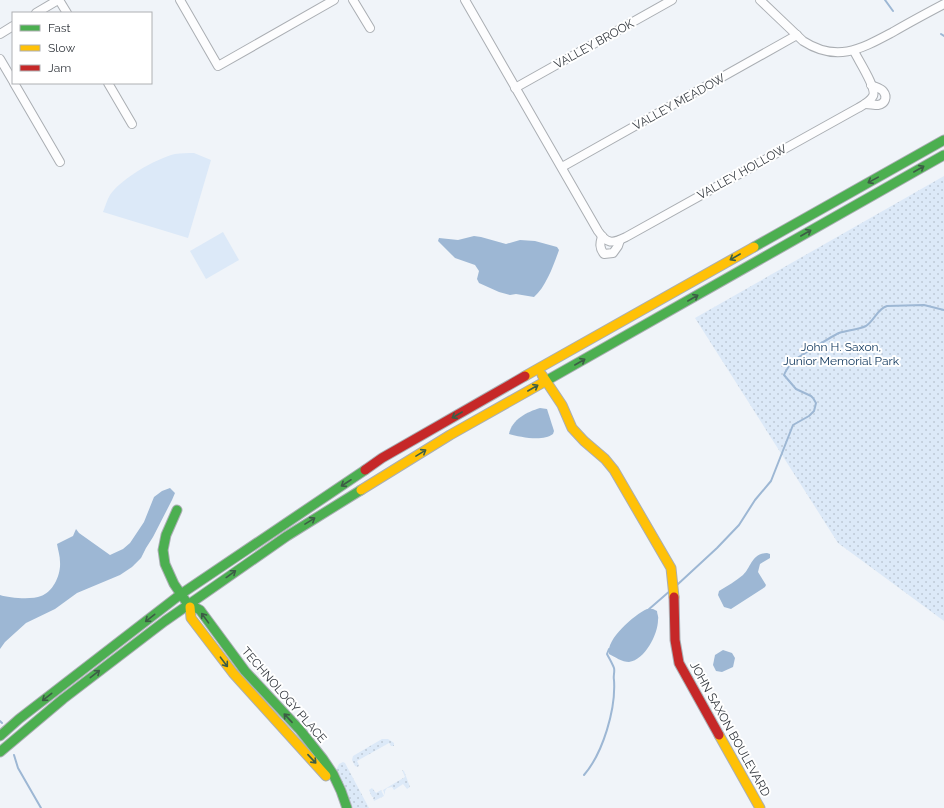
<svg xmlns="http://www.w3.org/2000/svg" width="944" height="808" font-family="Raleway,sans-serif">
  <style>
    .grass { fill: url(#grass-dots) }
    .pitch { fill: #dce9f8 }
    .water { fill: #9db7d4 }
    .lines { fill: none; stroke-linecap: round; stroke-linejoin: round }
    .stream { stroke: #9db7d4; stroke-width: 2 }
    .street-casing { stroke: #aaaeb3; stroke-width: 10 }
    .fast-casing { stroke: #aaaeb3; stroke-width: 11 }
    .slow-casing { stroke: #aaaeb3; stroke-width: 11 }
    .jam-casing { stroke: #aaaeb3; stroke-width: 11 }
    .street { stroke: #fdfdfe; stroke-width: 8 }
    .fast { stroke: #4caf50; stroke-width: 9 }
    .slow { stroke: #ffc107; stroke-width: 9 }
    .jam { stroke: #c62828; stroke-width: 9 }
    .oneway { stroke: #3c5d45 }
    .labels { text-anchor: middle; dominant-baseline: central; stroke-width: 4; stroke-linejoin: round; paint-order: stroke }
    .street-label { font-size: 12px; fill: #353a40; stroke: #fff }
    .park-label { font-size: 12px; fill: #0d355b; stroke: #fff }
  </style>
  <defs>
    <pattern id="grass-dots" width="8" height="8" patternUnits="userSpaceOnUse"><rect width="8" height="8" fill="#dce9f8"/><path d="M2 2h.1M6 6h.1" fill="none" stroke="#bdc9d6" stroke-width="1.8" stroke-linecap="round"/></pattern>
  </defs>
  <rect width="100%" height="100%" fill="#f0f4f9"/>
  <g class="grass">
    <polygon points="944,176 944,621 838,543 695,318"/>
    <polygon points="382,739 388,739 394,743 394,746 391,746 389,743 357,761 359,765 358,767 355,766 352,760 353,756"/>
    <polygon points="343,762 345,763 369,808 353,808 336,770 339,764"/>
    <polygon points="402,770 404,771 410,787 407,789 403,784 394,790 392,787 387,788 385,791 385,795 383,790 405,777"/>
    <polygon points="372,788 376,793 381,790 384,796 374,801 373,798 374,797 372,797 369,790"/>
  </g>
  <g class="pitch">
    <path d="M194,153l17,7 -23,78 -85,-26c2,-5 4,-12 7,-17 12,-17 45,-36 65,-41 6,-1 13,-1 19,-1z"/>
    <polygon points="223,232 239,260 206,279 190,251"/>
  </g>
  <g class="water">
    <path d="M474,236l7,1 25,7 14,-4 15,1 22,6 2,3c-5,14 -13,37 -25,47l-18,-3 -6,1 -11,-3 -20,-9 -2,-4 2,-8 -4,-6 -20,-7 -17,-17 1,-3 19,2z"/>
    <path d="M540,408l7,1 7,22 -1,3c-10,8 -33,3 -44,0 3,-15 18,-22 31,-26z"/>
    <path d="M170,488l5,5 -3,7 -19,37 -7,11 -5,10 -9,9 -12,8 -43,18 -22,16 -29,14 -21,19 -5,7v-54c9,3 32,5 41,1 12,-4 20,-21 19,-34 0,-6 -2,-12 -3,-18l16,-8 3,-7 3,4 31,22 13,-6 7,-6 14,-21 10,-25 8,-6z"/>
    <path d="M767,553l3,1v4l-10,6 -2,8 8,13 -1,2 -34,22 -7,-2 -6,-12 1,-4c8,-5 17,-10 24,-16 8,-7 8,-21 24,-22z"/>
    <path d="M647,609h6l4,2c0,3 2,6 1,9 0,14 -13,40 -29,42 -7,0 -14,-5 -20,-8 -3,-15 25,-39 38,-45z"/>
    <polygon points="723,650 732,653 735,658 733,667 722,672 716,671 713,665 715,655"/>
  </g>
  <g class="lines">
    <g class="stream">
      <polyline points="885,0 893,11"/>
      <polyline points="941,34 944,36"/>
      <path d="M677,585l40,-37 22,-23 16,-25 16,-19 22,-56 16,-9 5,-5 2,-8 -3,-5 -2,-2 -15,-7 -12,-14c2,-5 5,-9 8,-13 3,-3 42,-27 47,-29 9,-3 18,-3 27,-7 9,-6 11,-17 21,-20l37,-1 20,5"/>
      <polyline points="648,610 671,590"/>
      <polyline points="0,721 2,723"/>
      <polyline points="14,755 18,768 41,808"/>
      <path d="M584,775c19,-22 32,-66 30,-95 -1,-4 1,-8 0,-12 -2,-5 -5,-10 -7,-14l2,-5"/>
    </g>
    <g class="street-casing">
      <g id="street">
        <polyline points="59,0 67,13"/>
        <polyline points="180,0 218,66 334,0"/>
        <polyline points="353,0 370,28"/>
        <path d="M465,0l133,231c9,13 14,13 28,6l232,-129c5,-3 12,-6 15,-12 4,-8 -15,-36 -19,-45"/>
        <path d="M760,0l43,41c34,22 58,8 90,-9 17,-10 34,-19 51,-28"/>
        <polyline points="36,13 58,0"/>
        <polyline points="0,34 13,26"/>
        <polyline points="0,59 13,81"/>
        <polyline points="14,83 60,162"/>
        <polyline points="108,83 132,124"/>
        <polyline points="515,88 672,0"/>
        <path d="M865,104c4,0 9,1 13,1 7,-1 10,-8 5,-14 -3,-3 -8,-4 -12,-6"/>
        <polyline points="562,167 797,35"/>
        <path d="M602,236c-2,7 -3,12 2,18l9,-1 5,-7 2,-6"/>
      </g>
    </g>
    <g class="fast-casing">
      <g id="fast">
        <polyline points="754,247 944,140"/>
        <polyline points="544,382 944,155"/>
        <polyline points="177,510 166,535 163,550 165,564 174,584 187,603 200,610 245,671 300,730 323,759 333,774 341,791 347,808"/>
        <polyline points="0,736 19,719 181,594 365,470"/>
        <polyline points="0,752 63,699 165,621 287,536 361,490"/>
      </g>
    </g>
    <g class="slow-casing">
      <g id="slow">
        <polyline points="542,375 562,405 572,428 584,441 605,459 614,470 671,568 674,597"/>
        <polyline points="525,376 754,247"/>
        <polyline points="361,490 450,435 544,382"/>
        <polyline points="190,607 191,618 233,673 326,776"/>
        <polyline points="719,735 760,808"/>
      </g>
    </g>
    <g class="jam-casing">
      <g id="jam">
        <polyline points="365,470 382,458 525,376"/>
        <polyline points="674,597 675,640 679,663 719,735"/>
      </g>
    </g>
    <use href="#street" class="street"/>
    <use href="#fast" class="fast"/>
    <use href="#slow" class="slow"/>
    <use href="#jam" class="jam"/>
  </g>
  <defs><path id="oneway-shaft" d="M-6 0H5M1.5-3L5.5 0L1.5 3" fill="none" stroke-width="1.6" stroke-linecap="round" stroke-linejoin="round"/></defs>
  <g class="oneway">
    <use href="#oneway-shaft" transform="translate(919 169) rotate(-30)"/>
    <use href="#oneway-shaft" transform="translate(873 180) rotate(151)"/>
    <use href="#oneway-shaft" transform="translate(806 233) rotate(-30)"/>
    <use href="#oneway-shaft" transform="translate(735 257) rotate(150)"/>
    <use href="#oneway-shaft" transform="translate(693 298) rotate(-30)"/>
    <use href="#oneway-shaft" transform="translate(580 362) rotate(-30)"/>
    <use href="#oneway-shaft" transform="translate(533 388) rotate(-30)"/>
    <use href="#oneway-shaft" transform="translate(457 415) rotate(150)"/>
    <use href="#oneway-shaft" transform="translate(421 453) rotate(-32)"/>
    <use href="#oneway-shaft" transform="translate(346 483) rotate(147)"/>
    <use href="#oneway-shaft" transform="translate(310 521) rotate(-32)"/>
    <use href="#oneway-shaft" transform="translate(231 574) rotate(-36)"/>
    <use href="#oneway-shaft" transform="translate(150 618) rotate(142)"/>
    <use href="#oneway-shaft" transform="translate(205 618) rotate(-126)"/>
    <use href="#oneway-shaft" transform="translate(224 662) rotate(53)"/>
    <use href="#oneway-shaft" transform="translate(95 674) rotate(-38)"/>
    <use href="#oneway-shaft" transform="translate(47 697) rotate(142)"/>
    <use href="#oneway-shaft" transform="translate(288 718) rotate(-133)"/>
    <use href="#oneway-shaft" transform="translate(312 759) rotate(47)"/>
  </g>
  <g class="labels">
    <g class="street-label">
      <text transform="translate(594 44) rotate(-29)">VALLEY BROOK</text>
      <text transform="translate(679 102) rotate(-29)">VALLEY MEADOW</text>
      <text transform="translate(742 172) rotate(-29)">VALLEY HOLLOW</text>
      <text transform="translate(284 695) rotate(49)">TECHNOLOGY PLACE</text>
      <text transform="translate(730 729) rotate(61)">JOHN SAXON BOULEVARD</text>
    </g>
    <g class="park-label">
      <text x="841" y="347">John H. Saxon,<tspan x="841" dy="14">Junior Memorial Park</tspan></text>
    </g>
  </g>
  <rect x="12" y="12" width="140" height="72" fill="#ffffff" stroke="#aeb0b3"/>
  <rect x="20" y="25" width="20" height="6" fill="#4caf50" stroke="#aeb0b3"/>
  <text x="48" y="32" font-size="12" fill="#353a40">Fast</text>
  <rect x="20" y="45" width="20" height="6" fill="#ffc107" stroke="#aeb0b3"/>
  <text x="48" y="52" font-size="12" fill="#353a40">Slow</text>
  <rect x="20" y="65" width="20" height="6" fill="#c62828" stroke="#aeb0b3"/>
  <text x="48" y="72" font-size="12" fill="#353a40">Jam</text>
</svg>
